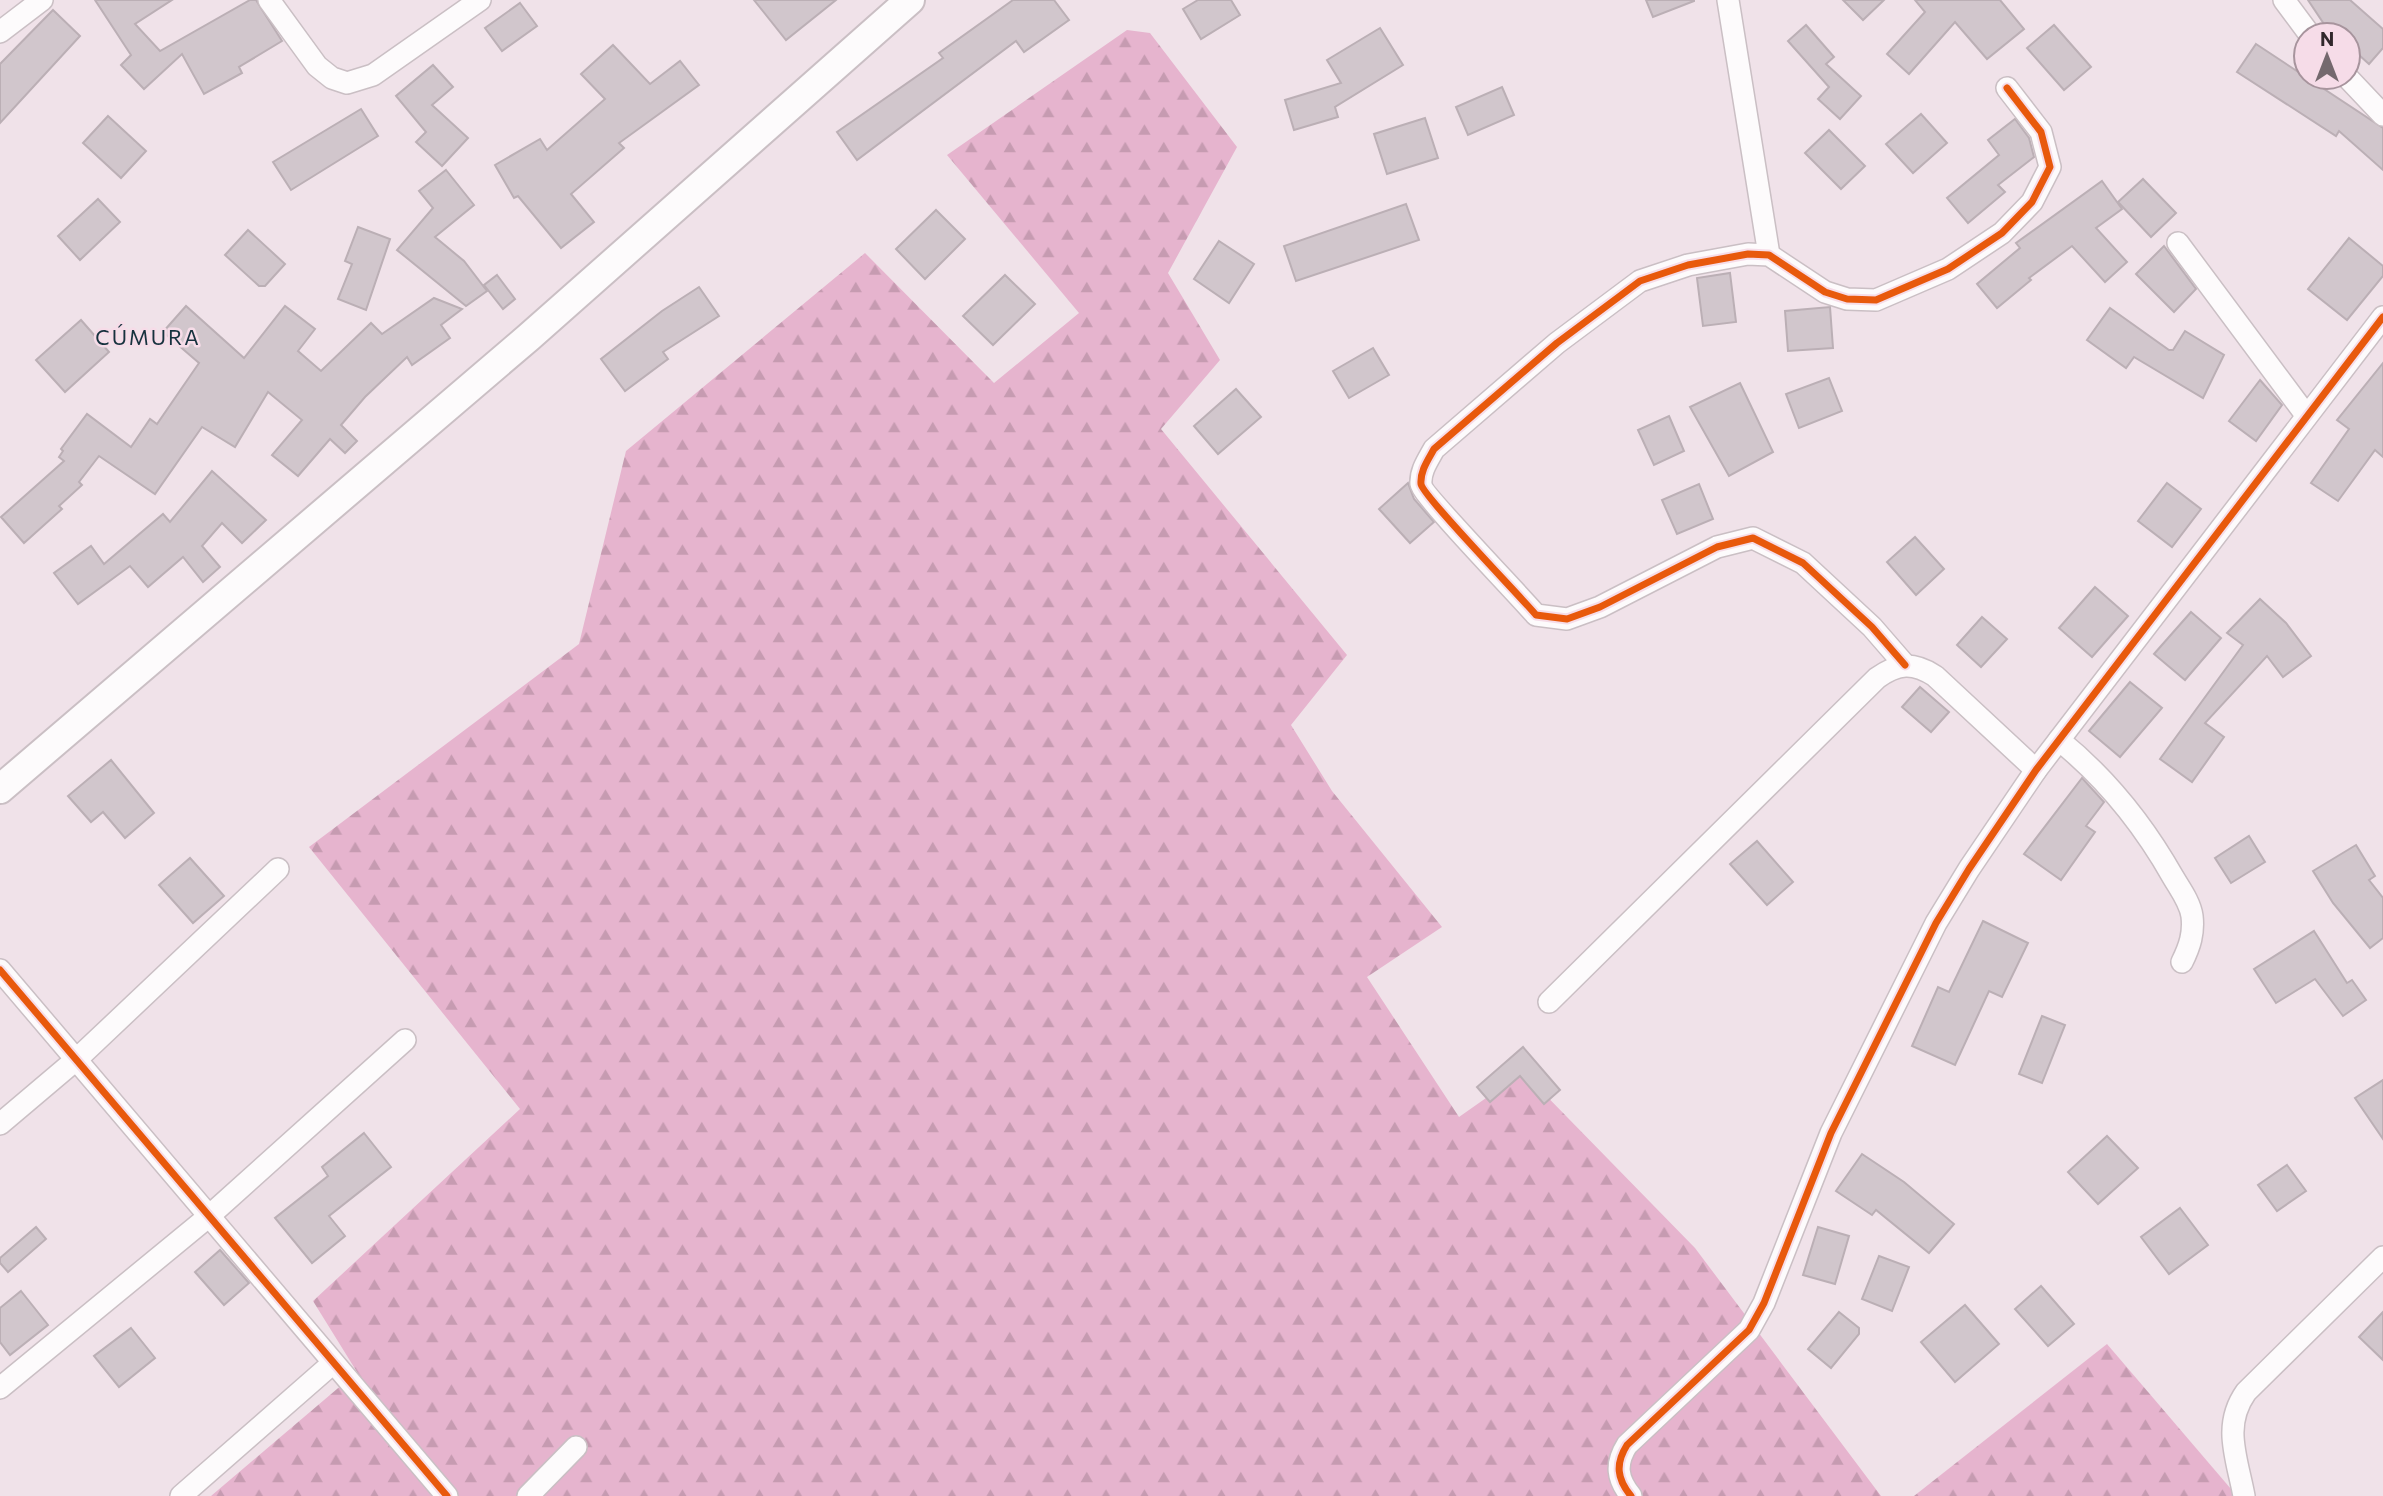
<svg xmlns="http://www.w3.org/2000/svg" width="2383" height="1496" font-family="Commissioner,sans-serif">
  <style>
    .forest { fill: url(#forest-firs) }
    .building { fill: #d1c6cc; stroke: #bbafb5; stroke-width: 2 }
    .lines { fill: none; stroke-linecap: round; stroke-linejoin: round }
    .street-casing { stroke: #cabfc4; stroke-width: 24 }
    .secondary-casing { stroke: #cabfc4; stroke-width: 32 }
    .street { stroke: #fdfbfc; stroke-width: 21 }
    .secondary { stroke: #fdfbfc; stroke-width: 28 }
    .cycleway-casing { stroke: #f6dce8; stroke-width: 11 }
    .cycleway { stroke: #e8590c; stroke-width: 7 }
    .labels { text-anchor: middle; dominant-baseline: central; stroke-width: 5; stroke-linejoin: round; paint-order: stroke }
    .neighbourhood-label { font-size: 21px; letter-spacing: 2px; fill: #16323e; stroke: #f6dce8 }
  </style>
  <defs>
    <pattern id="forest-firs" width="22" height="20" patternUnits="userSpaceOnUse" patternTransform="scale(1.75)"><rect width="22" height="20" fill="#e6b4ce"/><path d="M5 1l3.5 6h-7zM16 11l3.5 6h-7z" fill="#c69bb1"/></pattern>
  </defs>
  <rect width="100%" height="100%" fill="#f0e2e9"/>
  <g class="forest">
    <polygon points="1127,30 1150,33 1237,147 1168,273 1220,360 1161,429 1347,655 1291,725 1332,791 1442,927 1367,977 1459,1117 1523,1072 1695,1248 1881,1496 211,1496 357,1372 313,1301 520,1109 309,847 579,644 626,451 865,253 994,383 1079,313 947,155"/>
    <polygon points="2107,1344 2237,1496 1914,1496"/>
  </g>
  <g class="building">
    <polygon points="95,0 172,0 135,24 160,51 250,0 256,0 282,41 239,67 242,73 204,94 182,54 144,89 121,65 131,55"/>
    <polygon points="754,0 836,0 786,40"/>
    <polygon points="1013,0 1054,0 1069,20 1024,52 1016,41 857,160 837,132 943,58 939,53"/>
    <polygon points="1198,0 1231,0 1240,15 1201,39 1183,9"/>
    <polygon points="1646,0 1694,0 1694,1 1653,17"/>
    <polygon points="1843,0 1884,0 1863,20"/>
    <polygon points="1915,0 2000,0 2024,29 1987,59 1955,22 1909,74 1887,54 1925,12"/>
    <polygon points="2308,0 2350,0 2383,29 2383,48 2369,64 2348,45 2348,35 2336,35 2324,24"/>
    <polygon points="520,3 537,26 502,51 485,28"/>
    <polygon points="53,10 80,36 0,123 0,64"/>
    <polygon points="1806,25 1834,57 1826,64 1861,96 1840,119 1818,99 1829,87 1788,41"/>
    <polygon points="2054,25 2091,67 2064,90 2027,48"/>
    <polygon points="1380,28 1403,65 1335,107 1338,117 1294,130 1285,100 1341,83 1327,60"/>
    <polygon points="2256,44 2383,128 2383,170 2339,131 2336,136 2237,72"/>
    <polygon points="613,45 650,84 680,61 699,85 619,143 624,148 571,194 594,222 561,248 518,196 514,198 495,165 540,139 547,150 605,99 581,74"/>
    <polygon points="433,65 453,87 432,105 468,138 442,166 416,142 426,132 396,96"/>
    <polygon points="1502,87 1514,115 1468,135 1456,107"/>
    <polygon points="361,109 378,136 291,190 273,162"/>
    <polygon points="1921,114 1947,143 1913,173 1886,144"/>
    <polygon points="108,116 146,151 121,178 83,143"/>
    <polygon points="1425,118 1438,158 1387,174 1374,134"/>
    <polygon points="2015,119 2029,138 2034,157 1998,185 2005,192 1968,223 1947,198 1999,155 1988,140"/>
    <polygon points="1829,130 1865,166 1841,189 1805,153"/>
    <polygon points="446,170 474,205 435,237 464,261 487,291 466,306 397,250 433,208 419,191"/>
    <polygon points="2143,179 2176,213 2151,237 2118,202"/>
    <polygon points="2102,181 2122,209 2096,228 2127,262 2105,282 2072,246 2029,278 2031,280 1997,308 1977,284 2020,248 2016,243"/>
    <polygon points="98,199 120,222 80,260 58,236"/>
    <polygon points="1406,204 1419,240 1296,281 1284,246"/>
    <polygon points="936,210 965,239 925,279 896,249"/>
    <polygon points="358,227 390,239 366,310 338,299 352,264 345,261"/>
    <polygon points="248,230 285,264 265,286 259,286 225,255"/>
    <polygon points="2349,238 2383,266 2383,276 2347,320 2308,289"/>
    <polygon points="1219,241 1254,264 1229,303 1194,279"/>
    <polygon points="2164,246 2196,289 2174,312 2136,274"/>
    <polygon points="1730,273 1736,322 1703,326 1697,278"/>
    <polygon points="497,275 515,299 503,309 484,285"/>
    <polygon points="1005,275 1035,304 993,345 963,316"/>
    <polygon points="699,287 719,316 663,352 668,359 625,391 601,359 662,311"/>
    <polygon points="434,298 462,309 441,325 450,338 412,365 407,357 365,397 341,425 357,441 345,453 330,439 298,476 272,455 302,420 268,392 235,447 202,427 155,494 99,456 79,482 82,485 59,506 62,509 24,543 1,517 64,461 59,457 63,451 61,449 87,414 131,447 150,419 157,424 199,363 163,332 186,306 244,358 285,306 315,329 298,351 321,371 371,323 382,334"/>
    <polygon points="1830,307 1833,348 1788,351 1785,311"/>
    <polygon points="2110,308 2169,350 2173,350 2185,331 2224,355 2203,398 2134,357 2126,368 2087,340"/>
    <polygon points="81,320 109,352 65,392 36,360"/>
    <polygon points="1373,348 1389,375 1349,398 1333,371"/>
    <polygon points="2383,363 2383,457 2375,450 2338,501 2311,483 2349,429 2337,420"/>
    <polygon points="1829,378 1842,411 1799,428 1786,394"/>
    <polygon points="2260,380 2282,405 2256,441 2229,421"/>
    <polygon points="1740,383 1773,452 1729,476 1690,407"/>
    <polygon points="1236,389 1261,417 1218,454 1194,426"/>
    <polygon points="1669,416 1684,451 1654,465 1638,430"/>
    <polygon points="212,471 266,520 242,543 222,523 202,546 220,567 203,582 183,557 148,587 130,566 78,604 54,573 91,546 104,564 163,514 170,522"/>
    <polygon points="1408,483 1414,499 1434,522 1410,543 1379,509"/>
    <polygon points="2167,483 2201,509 2172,547 2138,521"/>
    <polygon points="1699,484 1713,519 1677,534 1662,500"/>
    <polygon points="1915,537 1944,569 1916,595 1887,562"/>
    <polygon points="2095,587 2128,616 2092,657 2059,628"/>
    <polygon points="2260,599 2286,623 2311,656 2283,677 2267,656 2205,723 2224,737 2192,782 2160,759 2243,645 2227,633"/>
    <polygon points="2191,612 2221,638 2185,680 2154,654"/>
    <polygon points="1982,617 2007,639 1981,667 1957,645"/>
    <polygon points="2130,682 2162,708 2120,757 2089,731"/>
    <polygon points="1920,687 1949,712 1931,732 1902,707"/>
    <polygon points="111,760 154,813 125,838 103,812 91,822 68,796"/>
    <polygon points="2082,778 2104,802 2086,826 2095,832 2061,880 2024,854"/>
    <polygon points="2249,836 2265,862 2231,883 2215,858"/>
    <polygon points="1757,841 1793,882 1767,905 1730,864"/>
    <polygon points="2356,845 2375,876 2369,880 2383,898 2383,938 2370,948 2333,903 2313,871"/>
    <polygon points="190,858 224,896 193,923 159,885"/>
    <polygon points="1983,921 2028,943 2002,997 1989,991 1955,1065 1912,1046 1938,987 1949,992"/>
    <polygon points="2314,931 2347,983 2352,980 2366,1000 2343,1016 2315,979 2276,1003 2254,969"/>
    <polygon points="2042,1016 2065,1025 2042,1083 2019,1074"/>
    <polygon points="1523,1047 1560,1090 1544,1104 1520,1076 1490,1102 1477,1087"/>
    <polygon points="2383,1080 2383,1139 2355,1098"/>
    <polygon points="364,1133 391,1167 329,1216 345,1236 312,1263 275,1218 328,1176 322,1167"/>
    <polygon points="2107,1136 2138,1168 2098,1204 2068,1172"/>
    <polygon points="1862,1154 1904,1182 1954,1224 1929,1253 1876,1210 1872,1215 1836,1191"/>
    <polygon points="2287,1165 2306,1191 2277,1211 2258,1185"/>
    <polygon points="2180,1208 2208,1245 2169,1274 2141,1237"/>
    <polygon points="36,1227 46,1239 8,1272 0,1263 0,1258"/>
    <polygon points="1818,1227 1849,1236 1835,1284 1803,1275"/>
    <polygon points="220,1250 249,1283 224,1305 195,1272"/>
    <polygon points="1879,1256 1909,1267 1892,1311 1862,1299"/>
    <polygon points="2041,1286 2074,1324 2048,1346 2015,1309"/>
    <polygon points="21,1291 48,1325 10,1355 0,1342 0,1308"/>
    <polygon points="1965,1305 1999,1344 1955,1382 1921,1342"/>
    <polygon points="1839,1312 1859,1328 1859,1334 1831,1368 1808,1349"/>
    <polygon points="2383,1312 2383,1360 2359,1337"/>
    <polygon points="131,1328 155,1358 119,1387 94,1356"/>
  </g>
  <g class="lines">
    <g class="street-casing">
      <g id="street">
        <polyline points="269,0 317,66 332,78 347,83 373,75 480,0"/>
        <polyline points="1728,0 1769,255"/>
        <polyline points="2284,0 2310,35"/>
        <polyline points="0,32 42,0"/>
        <polyline points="2347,77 2383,115"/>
        <polyline points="2178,243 2306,415"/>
        <path d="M1905,665l-33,-38 -69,-64 -50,-25 -36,9 -117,60 -33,12 -31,-4c-15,-18 -114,-120 -115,-131 -1,-13 7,-24 13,-35l123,-106 83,-62 48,-16 60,-11 21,1 56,37 22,7 29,1 72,-31 54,-36 30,-31 18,-35 -9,-35 -34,-44"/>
        <path d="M2059,740c47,38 84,84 114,137 7,12 17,25 19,39 2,17 -2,30 -10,46"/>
        <polyline points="0,970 447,1496"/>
        <path d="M1549,1002l328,-324c21,-15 36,-16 58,-2l101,94"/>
        <polyline points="0,1124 78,1058 278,869"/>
        <polyline points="0,1388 208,1217 405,1040"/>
        <polyline points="181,1496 333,1363"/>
        <polyline points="528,1496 576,1447"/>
        <path d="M1631,1496c-14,-17 -16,-32 -4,-51l122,-115 15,-27 67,-170 105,-210 33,-54 67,-99 347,-453"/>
        <path d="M2244,1496c-7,-38 -22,-70 2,-104l137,-135"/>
      </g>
    </g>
    <g class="secondary-casing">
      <polyline id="secondary" points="0,789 529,337 910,0"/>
    </g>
    <use href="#street" class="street"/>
    <use href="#secondary" class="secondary"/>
    <g class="cycleway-casing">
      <g id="cycleway">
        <path d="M1905,665l-33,-38 -69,-64 -50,-25 -36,9 -117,60 -33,12 -31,-4c-15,-18 -114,-120 -115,-131 -1,-13 7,-24 13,-35l123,-106 83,-62 48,-16 60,-11 21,1 56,37 22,7 29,1 72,-31 54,-36 30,-31 18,-35 -9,-35 -34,-44"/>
        <polyline points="0,970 447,1496"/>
        <path d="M1631,1496c-14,-17 -16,-32 -4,-51l122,-115 15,-27 67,-170 105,-210 33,-54 67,-99 347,-453"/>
      </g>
    </g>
    <use href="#cycleway" class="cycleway"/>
  </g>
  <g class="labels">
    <g class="neighbourhood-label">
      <text x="148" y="336">CÚMURA</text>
    </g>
  </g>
  <g transform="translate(2327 56)"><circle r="33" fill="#f6dce8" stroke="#a7949d" stroke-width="2"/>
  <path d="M0-5L12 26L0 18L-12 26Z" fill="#74696e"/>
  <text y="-10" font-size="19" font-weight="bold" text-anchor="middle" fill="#31282c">N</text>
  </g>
</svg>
